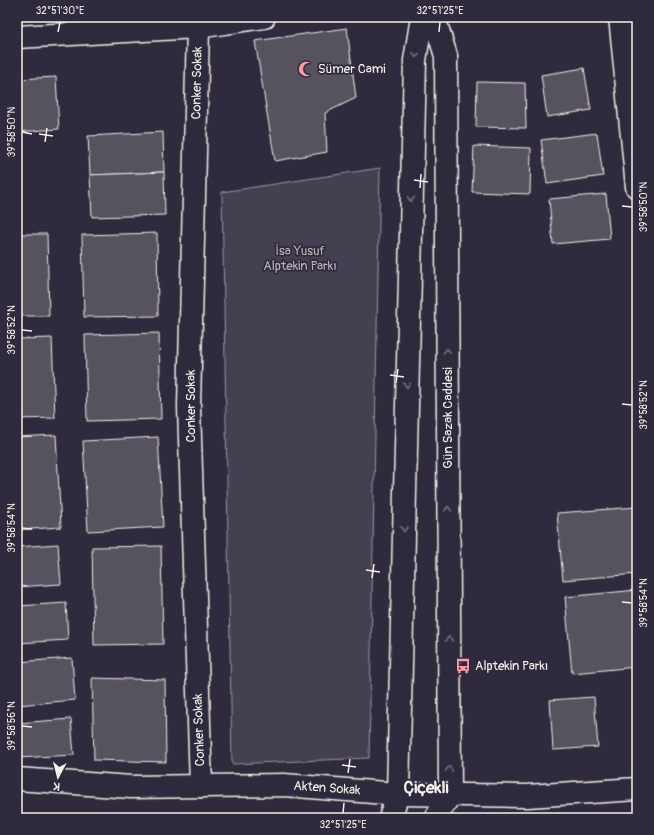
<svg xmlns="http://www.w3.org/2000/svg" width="654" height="835" font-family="Pangolin,sans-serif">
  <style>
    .green { fill: #454050; stroke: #9c989c }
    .building { fill: #56525f; stroke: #f4f1e8 }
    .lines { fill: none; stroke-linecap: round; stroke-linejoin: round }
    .minor-casing { stroke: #f4f1e8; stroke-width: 25 }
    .tertiary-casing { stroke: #f4f1e8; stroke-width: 25 }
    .secondary-casing { stroke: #f4f1e8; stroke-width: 25 }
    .minor { stroke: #2f2a3d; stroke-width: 22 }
    .tertiary { stroke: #2f2a3d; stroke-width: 22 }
    .secondary { stroke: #2f2a3d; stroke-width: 22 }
    .oneway { stroke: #747079 }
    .ticks { fill: none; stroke: #f4f1e8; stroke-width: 1.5 }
    .labels { text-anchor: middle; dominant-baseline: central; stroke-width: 3.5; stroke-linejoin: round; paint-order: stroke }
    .poi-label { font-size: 13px; fill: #f4f1e8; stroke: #2f2a3d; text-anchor: start }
    .street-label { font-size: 13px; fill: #f4f1e8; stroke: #2f2a3d }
    .park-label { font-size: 13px; fill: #b7b3b3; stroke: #2f2a3d }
    .district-label { font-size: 17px; font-weight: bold; fill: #f4f1e8; stroke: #2f2a3d }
    .neatline { fill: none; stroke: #f4f1e8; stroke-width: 1.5 }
    .ticks-label { font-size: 10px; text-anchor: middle; fill: #f4f1e8 }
  </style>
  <rect width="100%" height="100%" fill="#2f2a3d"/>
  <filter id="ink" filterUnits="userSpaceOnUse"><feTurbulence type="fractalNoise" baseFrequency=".025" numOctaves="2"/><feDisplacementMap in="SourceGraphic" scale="8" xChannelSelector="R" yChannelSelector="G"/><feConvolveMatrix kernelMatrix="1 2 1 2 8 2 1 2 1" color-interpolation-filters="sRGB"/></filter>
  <g filter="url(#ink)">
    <polygon class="green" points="380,168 369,758 232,764 222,192"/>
    <g class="building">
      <polygon points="347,28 356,98 325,113 327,152 275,161 255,41"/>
      <polygon points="584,68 591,110 547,117 541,75"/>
      <polygon points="56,77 59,129 17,132 17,79"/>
      <polygon points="477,82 525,83 526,128 476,127"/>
      <polygon points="163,132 164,172 90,175 88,136"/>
      <polygon points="597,133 603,176 547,184 541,140"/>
      <polygon points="474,146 531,148 530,194 472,192"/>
      <polygon points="164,172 165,215 92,217 90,175"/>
      <polygon points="606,194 610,239 553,244 549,199"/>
      <polygon points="157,233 158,316 84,317 82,235"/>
      <polygon points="17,234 47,234 49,316 17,316"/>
      <polygon points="159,333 161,419 87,421 85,335"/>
      <polygon points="52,338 55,418 17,419 17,339"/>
      <polygon points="56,435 61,527 17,530 17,437"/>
      <polygon points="158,437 163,527 88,531 83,441"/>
      <polygon points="637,507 637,574 563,580 557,513"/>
      <polygon points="58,544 61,584 17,587 17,547"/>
      <polygon points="161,546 163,644 94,645 92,547"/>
      <polygon points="637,590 637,667 572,673 565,597"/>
      <polygon points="66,603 68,640 17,643 17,606"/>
      <polygon points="72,658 75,700 17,705 17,662"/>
      <polygon points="92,678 165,680 166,762 94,760"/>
      <polygon points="594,697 598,747 553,750 550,700"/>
      <polygon points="71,719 74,755 17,758 17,723"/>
    </g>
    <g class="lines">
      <g class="minor-casing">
        <g id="minor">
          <polyline points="620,17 637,187"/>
          <polyline points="198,27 189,407 201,786"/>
          <polyline points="17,779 131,787 284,785 398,794 527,796 637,789"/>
        </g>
      </g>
      <g class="tertiary-casing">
        <polyline id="tertiary" points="17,37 198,27 264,17"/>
      </g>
      <g class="secondary-casing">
        <g id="secondary">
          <polyline points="434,17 446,56 450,794 436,818"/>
          <polyline points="390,818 398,794 415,60 422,17"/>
        </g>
      </g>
      <use href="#minor" class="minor"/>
      <use href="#tertiary" class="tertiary"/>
      <use href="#secondary" class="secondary"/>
    </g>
    <defs><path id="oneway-chevron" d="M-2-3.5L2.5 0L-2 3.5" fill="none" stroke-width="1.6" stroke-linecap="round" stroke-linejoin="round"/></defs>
    <g class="oneway">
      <use href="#oneway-chevron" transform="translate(416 55) rotate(99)"/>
      <use href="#oneway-chevron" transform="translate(411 199) rotate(91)"/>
      <use href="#oneway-chevron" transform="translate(447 351) rotate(-90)"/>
      <use href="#oneway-chevron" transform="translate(407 385) rotate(91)"/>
      <use href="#oneway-chevron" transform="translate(448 509) rotate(-90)"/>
      <use href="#oneway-chevron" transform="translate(404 529) rotate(91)"/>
      <use href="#oneway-chevron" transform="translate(449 639) rotate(-90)"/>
      <use href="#oneway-chevron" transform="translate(449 769) rotate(-90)"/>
    </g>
  </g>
  <path class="ticks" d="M58,32l2,-10M439,32l1,-10M22,132l10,2M39,134l14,2M45,142l2,-14M414,180l14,2M420,188l1,-14M622,206l10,1M22,330l10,1M390,375l14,2M396,383l2,-14M622,404l10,1M22,528l10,1M366,570l14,2M372,578l2,-14M622,602l10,1M22,726l10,1M342,765l14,2M348,773l2,-14M343,813l1,-10"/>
  <defs>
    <g id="mosque-bare" transform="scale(1.2)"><path d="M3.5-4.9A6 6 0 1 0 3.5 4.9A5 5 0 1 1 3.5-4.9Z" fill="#ff9aa2" stroke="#2f2a3d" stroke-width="2.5" paint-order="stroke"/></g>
    <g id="bus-bare" transform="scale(1.2)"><path d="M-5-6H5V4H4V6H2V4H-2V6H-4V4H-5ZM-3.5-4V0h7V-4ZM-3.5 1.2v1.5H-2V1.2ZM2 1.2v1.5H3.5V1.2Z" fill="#ff9aa2" stroke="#2f2a3d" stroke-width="2.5" paint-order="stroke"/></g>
  </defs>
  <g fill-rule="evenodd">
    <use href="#mosque-bare" x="306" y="69"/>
    <use href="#bus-bare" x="463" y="666"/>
  </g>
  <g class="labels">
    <g class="poi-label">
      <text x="318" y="69">Sümer Cami</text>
      <text x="475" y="666">Alptekin Parkı</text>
    </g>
    <g class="street-label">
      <text transform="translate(197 83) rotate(-89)">Conker Sokak</text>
      <text transform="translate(191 406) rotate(-90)">Conker Sokak</text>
      <text transform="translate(448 418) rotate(-90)">Gün Sazak Caddesi</text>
      <text transform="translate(199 730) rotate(-92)">Conker Sokak</text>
      <text transform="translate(327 788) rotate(4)">Akten Sokak</text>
    </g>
    <g class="park-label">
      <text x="300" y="251">İsa Yusuf<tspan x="300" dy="15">Alptekin Parkı</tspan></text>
    </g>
    <g class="district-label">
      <text x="426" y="787">Çiçekli</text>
    </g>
  </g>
  <rect width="654" height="835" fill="none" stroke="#2f2a3d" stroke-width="44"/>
  <g transform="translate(58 777) rotate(187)" stroke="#2f2a3d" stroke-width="3" paint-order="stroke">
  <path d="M0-3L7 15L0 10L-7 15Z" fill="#f4f1e8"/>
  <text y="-6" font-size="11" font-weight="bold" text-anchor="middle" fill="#f4f1e8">K</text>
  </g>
  <rect x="22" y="22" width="610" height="791" class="neatline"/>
  <g class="ticks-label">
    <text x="60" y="14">32°51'30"E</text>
    <text x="440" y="14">32°51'25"E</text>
    <text transform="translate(11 132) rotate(-90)" y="4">39°58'50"N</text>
    <text transform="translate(643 207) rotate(-90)" y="4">39°58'50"N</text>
    <text transform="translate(11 330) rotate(-90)" y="4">39°58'52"N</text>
    <text transform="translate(643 405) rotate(-90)" y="4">39°58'52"N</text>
    <text transform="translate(11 528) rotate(-90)" y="4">39°58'54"N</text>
    <text transform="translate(643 603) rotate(-90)" y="4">39°58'54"N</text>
    <text transform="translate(11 726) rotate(-90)" y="4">39°58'56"N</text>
    <text x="343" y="828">32°51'25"E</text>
  </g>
</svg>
